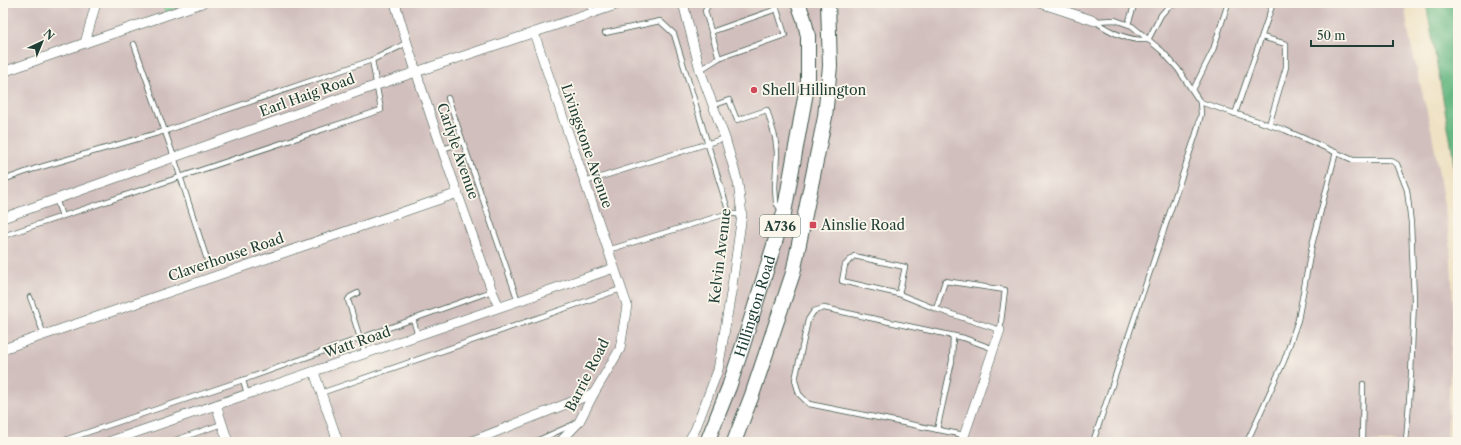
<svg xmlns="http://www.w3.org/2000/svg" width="1461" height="445" font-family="'Libre Caslon Text',serif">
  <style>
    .industrial { fill: #d1bfbd }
    .green { fill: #81d79a; stroke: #508a67 }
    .forest { fill: #68b882; stroke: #447a5b }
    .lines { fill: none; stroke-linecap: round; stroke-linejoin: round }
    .lane-casing { stroke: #3e564a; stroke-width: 6 }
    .street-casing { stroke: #3e564a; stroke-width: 10 }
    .primary-casing { stroke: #3e564a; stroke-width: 16 }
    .lane { stroke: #fff; stroke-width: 4.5 }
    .street { stroke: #fff; stroke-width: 9 }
    .primary { stroke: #fff; stroke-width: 14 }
    .poi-dot { fill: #d1495b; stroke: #fbf7ec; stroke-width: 1.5 }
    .labels { text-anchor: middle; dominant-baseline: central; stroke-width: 3.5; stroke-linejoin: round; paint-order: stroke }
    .shield { fill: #fbf7ec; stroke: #61756b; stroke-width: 1 }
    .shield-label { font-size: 13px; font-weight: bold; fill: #1f3d34 }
    .poi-label { font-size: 14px; fill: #1f3d34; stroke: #fbf7ec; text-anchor: start }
    .street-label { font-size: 14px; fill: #1f3d34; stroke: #fbf7ec }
  </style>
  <rect width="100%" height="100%" fill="#fbf7ec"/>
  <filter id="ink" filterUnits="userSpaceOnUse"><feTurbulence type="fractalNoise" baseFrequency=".025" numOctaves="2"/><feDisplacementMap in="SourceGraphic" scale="8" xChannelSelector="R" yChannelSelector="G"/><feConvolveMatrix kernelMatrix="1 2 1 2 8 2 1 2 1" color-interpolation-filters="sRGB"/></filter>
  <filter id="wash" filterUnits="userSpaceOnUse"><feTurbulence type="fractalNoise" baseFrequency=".012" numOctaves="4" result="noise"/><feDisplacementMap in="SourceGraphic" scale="16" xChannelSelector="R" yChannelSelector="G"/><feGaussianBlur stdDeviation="0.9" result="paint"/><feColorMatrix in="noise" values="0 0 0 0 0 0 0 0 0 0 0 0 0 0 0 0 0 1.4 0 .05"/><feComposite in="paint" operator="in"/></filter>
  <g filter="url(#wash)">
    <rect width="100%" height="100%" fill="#efe2c4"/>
    <polygon class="industrial" points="3,3 1404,3 1410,41 1432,133 1450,240 1453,303 1447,442 3,442"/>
    <polygon class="green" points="162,3 190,3 165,12"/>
    <polygon class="forest" points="1426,3 1458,3 1458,202 1452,149"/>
  </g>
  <g filter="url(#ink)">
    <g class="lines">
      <g class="lane-casing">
        <g id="lane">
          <polyline points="589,3 593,13"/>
          <polyline points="709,3 705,11 719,58"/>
          <path d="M1095,21c16,12 33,20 53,19"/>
          <polyline points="1128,24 1135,3"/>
          <polyline points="711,32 777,9"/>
          <polyline points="605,33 660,21 674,34 729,213"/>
          <polyline points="1262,37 1286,44 1286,67 1269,125"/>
          <polyline points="1148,40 1161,15 1168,7 1178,3"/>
          <polyline points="134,44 174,157 209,266"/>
          <polyline points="700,70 719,58 785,35 775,3"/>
          <polyline points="1193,90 1213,50 1228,3"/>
          <polyline points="1200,102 1285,130 1353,160 1390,160 1397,164 1407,190 1411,223 1414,300 1411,375 1406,442"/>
          <polyline points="712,106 729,100 737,120 767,110 775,137 777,152 775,187 776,203 781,210"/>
          <polyline points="1235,114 1273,3"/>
          <polyline points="463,142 518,301"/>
          <polyline points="443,149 463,142 448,98"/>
          <polyline points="3,180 34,169 168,130 372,60 399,47 407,42"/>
          <polyline points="585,182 725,138"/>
          <polyline points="56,199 62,216"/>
          <polyline points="3,236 381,110 372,60"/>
          <polyline points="608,250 729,213 742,215"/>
          <polyline points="358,293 350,297 348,300 365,354"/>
          <polyline points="899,294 905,267 854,256 845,265 842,281 899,294 936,309 1000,330 1005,290 945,281 936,309"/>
          <polyline points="30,297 44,335"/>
          <polyline points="413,319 418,336"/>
          <polyline points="243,380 247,394"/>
          <polyline points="321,393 621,289"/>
          <polyline points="937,430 952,361 953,336"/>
          <polyline points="964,435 809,404 799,394 795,380 808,320 814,311 824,308 964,338 994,349"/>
          <polyline points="59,442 243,380 492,291"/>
          <polyline points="170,442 222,424"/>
          <polyline points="534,442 572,425"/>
          <polyline points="1093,442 1196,134 1201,114 1200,102 1178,69 1162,51 1132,26 1115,20 1095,21"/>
          <polyline points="1247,442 1284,361 1298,320 1312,245 1336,152"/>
          <polyline points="1362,442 1363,384"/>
        </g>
      </g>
      <g class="street-casing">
        <g id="street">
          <path d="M395,3c28,97 64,193 97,288l7,16"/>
          <polyline points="683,3 700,70 725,138 738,183 742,215 731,293 718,370 695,430 688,442"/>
          <polyline points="1040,3 1095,21"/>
          <polyline points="534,33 627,305 620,349 594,393 579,422 560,442"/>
          <polyline points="85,43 96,3"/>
          <polyline points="3,72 85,43 202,3"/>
          <polyline points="3,218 377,85 622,3"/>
          <polyline points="3,349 458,193"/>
          <polyline points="314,372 338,442"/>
          <polyline points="216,405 228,442"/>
          <polyline points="108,442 614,268"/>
          <polyline points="470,442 594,393"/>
          <polyline points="962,442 1000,330"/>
        </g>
      </g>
      <g class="primary-casing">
        <g id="primary">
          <path id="s1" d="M707,442l22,-55 14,-42 41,-132 24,-132v-45l-4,-17 -6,-16"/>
          <polyline points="734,442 752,395 793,273 825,117 830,66 828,3"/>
        </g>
      </g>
      <use href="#lane" class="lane"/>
      <use href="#street" class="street"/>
      <use href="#primary" class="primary"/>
    </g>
  </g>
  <g class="poi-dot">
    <circle cx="754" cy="90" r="4"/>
    <rect x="809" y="221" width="8" height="8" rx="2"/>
  </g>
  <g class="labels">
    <rect class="shield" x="760" y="215" width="40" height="22" rx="3"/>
    <g class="shield-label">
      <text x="780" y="226">A736</text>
    </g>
    <g class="poi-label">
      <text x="762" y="90">Shell Hillington</text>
      <text x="821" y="225">Ainslie Road</text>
    </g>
    <g class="street-label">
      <text transform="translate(307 95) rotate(-20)">Earl Haig Road</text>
      <text transform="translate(587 146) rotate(71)">Livingstone Avenue</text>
      <text transform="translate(458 151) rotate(71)">Carlyle Avenue</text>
      <text transform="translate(720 256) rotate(-83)">Kelvin Avenue</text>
      <text transform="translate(226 257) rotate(-19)">Claverhouse Road</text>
      <text stroke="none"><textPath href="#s1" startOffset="144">Hillington Road</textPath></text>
      <text transform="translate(357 342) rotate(-19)">Watt Road</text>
      <text transform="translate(587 375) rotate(-63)">Barrie Road</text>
    </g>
  </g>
  <rect width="1461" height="445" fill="none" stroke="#fbf7ec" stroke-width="16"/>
  <g transform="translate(42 42) rotate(44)" stroke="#fbf7ec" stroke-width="3" paint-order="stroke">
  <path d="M0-3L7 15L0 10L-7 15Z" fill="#1f3d34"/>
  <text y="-6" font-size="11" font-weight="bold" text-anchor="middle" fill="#1f3d34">N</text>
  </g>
  <path d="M1311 40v6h82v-6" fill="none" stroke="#1f3d34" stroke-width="2"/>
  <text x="1317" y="40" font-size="12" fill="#1f3d34" stroke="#fbf7ec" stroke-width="3" paint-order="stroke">50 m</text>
</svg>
